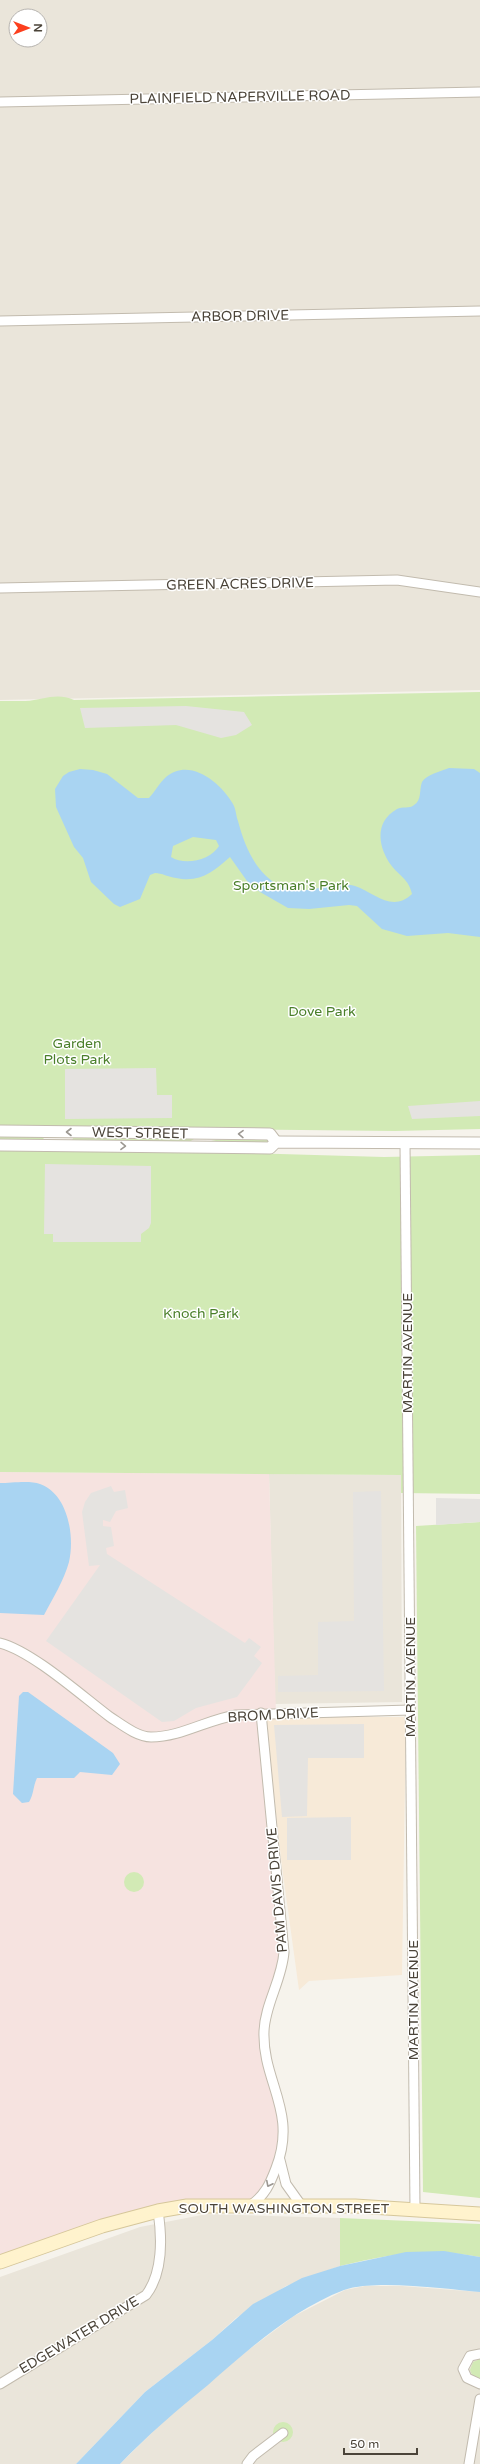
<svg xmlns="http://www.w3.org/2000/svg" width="480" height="2464" font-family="'Varela Round',sans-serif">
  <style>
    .residential { fill: #eae5da; fill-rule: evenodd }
    .commercial { fill: #f7ead8 }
    .medical { fill: #f6e3e0 }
    .green { fill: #d2eab5 }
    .parking { fill: #e5e3e0 }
    .water { fill: #a9d4f2; fill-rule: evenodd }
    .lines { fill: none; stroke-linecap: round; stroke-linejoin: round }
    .minor-casing { stroke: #c2bbae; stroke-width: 11 }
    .tertiary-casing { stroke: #c2bbae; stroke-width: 13 }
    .secondary-casing { stroke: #d6c79b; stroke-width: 15 }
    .minor { stroke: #fff; stroke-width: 9 }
    .tertiary { stroke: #fff; stroke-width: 11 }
    .secondary { stroke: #fff3cd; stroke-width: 13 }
    .oneway { stroke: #9c9892 }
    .labels { text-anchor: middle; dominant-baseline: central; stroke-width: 3; stroke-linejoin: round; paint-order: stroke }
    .street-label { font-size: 14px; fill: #4b4439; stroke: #fff }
    .park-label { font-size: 14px; fill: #4a7f2a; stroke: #fff }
  </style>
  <rect width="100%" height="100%" fill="#f6f3ec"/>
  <g class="residential">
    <path d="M0,0h480v690l-480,10zM16,16h24v24h-24z"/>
    <polygon points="269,1474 401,1475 402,1702 275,1704"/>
    <polygon points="207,2214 340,2218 340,2266 286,2286 236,2318 212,2340 145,2392 76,2464 0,2464 0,2277 140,2227"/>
    <polygon points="365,2286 402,2286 480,2292 480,2464 120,2464 167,2418 243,2354 294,2316 345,2290"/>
  </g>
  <polygon class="commercial" points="265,1717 406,1717 402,1975 309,1981 299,1990 282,1867"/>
  <polygon class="medical" points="0,1472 269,1474 276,1713 261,1714 283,1950 263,2026 282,2118 272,2180 251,2205 187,2206 0,2261"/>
  <g class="green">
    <path d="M480,692v437l-85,2 -395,-4v-426c8,0 17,0 25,0 19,-1 31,-9 49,-1z"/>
    <polygon points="0,1136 41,1136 44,1139 0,1140"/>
    <polygon points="74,1137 190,1138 194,1139 189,1142 72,1140"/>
    <polygon points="270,1139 270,1143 221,1142 211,1140"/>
    <polygon points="0,1151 211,1152 384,1157 480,1155 480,1494 401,1493 401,1475 0,1472"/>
    <polygon points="480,1522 480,2198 423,2192 416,1526"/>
    <circle cx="134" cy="1882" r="10"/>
    <path d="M340,2218l140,6v33c-51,-10 -91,-3 -140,9z"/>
    <polygon points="480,2359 480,2379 472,2375 470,2370 473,2362"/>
    <circle cx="283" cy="2432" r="10"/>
  </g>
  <g class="parking">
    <polygon points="186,706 244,712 252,725 236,735 221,738 176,725 85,728 80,708"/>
    <polygon points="156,1068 157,1095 172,1095 172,1118 65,1119 65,1069"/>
    <polygon points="480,1101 480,1116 412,1119 408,1106"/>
    <polygon points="45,1164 151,1166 151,1223 149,1228 141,1234 141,1242 53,1242 53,1234 44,1234"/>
    <polygon points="111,1486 114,1492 125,1490 128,1508 116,1511 110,1522 103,1520 103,1526 111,1527 114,1546 106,1548 107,1554 245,1643 249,1638 261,1647 254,1656 262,1663 237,1697 196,1708 174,1721 162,1722 46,1641 100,1565 89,1566 82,1512 85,1502 91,1493"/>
    <polygon points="381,1491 384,1691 278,1692 278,1676 318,1675 318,1622 354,1621 353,1492"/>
    <polygon points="436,1498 480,1499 480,1522 436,1525"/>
    <polygon points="364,1724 364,1758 308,1758 307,1816 282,1817 274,1725"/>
    <polygon points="351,1817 351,1860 287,1860 287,1818"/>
  </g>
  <g class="water">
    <path d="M449,768l25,1 6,4v164l-32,-4 -41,3 -25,-7 -25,-23 -8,-1 -40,4 -21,-1 -28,-16 -13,-11 -17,-24c-17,15 -30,26 -54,21 -8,-1 -14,-5 -21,-5l-5,2 -10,24 -20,8 -6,-3 -23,-22 -8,-24 -9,-11 -18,-40 -1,-18 8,-13 6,-4 11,-3 13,1 14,4 31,24h11c6,-6 10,-15 17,-21 24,-20 55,6 67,27 3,5 3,12 5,17 7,26 17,51 42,65 24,13 50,-7 75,0 20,7 37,27 57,8 -3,-15 -13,-18 -21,-29 -13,-18 -17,-43 6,-56 5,-3 13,0 17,-4 8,-5 5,-15 8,-23 4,-7 19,-11 27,-14zM193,837l23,3 3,6c-8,14 -34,20 -48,11l2,-11z"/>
    <path d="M0,1483c11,0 30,-3 40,1 28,10 35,52 29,78 -5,18 -16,36 -25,53l-44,-2z"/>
    <path d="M23,1692h5l85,61 7,11 -8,11 -32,-3 -6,6h-37c-4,8 -3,16 -8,24l-7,1 -9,-9 6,-98z"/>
    <path d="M444,2251l36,6v35c-33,-3 -106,-13 -136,-2 -52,20 -95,59 -136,95 -31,25 -60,50 -88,79h-44l69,-72 67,-52 41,-36 49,-26 38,-12 66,-14z"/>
  </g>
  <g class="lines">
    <g class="minor-casing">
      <g id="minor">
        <polyline points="0,102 480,92"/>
        <polyline points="0,321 480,311"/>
        <polyline points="0,588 397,580 480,592"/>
        <polyline points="405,1144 415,2209"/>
        <path d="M0,1643c32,8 82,53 110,74 11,7 27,20 41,20 30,0 55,-17 85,-22l174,-5"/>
        <polyline points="280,2160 286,2184 301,2205"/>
        <path d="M251,2205c14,-10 19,-21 25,-37 22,-57 -14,-86 -12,-137 1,-27 18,-51 20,-79l-23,-239"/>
        <polyline points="480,2354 470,2356 463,2369 467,2378 480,2384"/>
        <path d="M0,2384l146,-89c17,-22 16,-58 12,-84"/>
        <polyline points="247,2464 253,2456 283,2433"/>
        <polyline points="469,2464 480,2399"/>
      </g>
    </g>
    <g class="tertiary-casing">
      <g id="tertiary">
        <polyline points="0,1131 270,1134 276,1142"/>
        <polyline points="0,1145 270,1148 276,1142 480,1143"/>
      </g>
    </g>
    <g class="secondary-casing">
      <polyline id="secondary" points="0,2262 102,2226 158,2211 187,2206 355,2206 480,2214"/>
    </g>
    <use href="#minor" class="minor"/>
    <use href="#tertiary" class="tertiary"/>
    <use href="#secondary" class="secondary"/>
  </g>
  <defs><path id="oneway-chevron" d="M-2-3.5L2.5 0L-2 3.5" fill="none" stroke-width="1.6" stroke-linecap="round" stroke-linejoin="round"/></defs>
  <g class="oneway">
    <use href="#oneway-chevron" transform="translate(69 1132) rotate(-180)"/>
    <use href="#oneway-chevron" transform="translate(241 1134) rotate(-179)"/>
    <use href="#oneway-chevron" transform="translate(123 1146) rotate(1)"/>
    <use href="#oneway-chevron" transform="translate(269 2184) rotate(117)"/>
  </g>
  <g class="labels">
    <g class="street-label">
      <text transform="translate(240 97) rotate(-1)">PLAINFIELD NAPERVILLE ROAD</text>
      <text transform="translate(240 316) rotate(-1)">ARBOR DRIVE</text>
      <text transform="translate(240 584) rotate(-1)">GREEN ACRES DRIVE</text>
      <text transform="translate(140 1133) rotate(1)">WEST STREET</text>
      <text transform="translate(407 1353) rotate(-90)">MARTIN AVENUE</text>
      <text transform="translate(410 1677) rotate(-90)">MARTIN AVENUE</text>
      <text transform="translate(273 1715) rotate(-3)">BROM DRIVE</text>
      <text transform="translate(277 1890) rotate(-95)">PAM DAVIS DRIVE</text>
      <text transform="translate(413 2000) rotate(-90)">MARTIN AVENUE</text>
      <text x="284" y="2208">SOUTH WASHINGTON STREET</text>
      <text transform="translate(79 2335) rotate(-31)">EDGEWATER DRIVE</text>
    </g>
    <g class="park-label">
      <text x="291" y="885">Sportsman's Park</text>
      <text x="322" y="1011">Dove Park</text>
      <text x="77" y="1043">Garden<tspan x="77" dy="16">Plots Park</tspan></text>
      <text x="201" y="1313">Knoch Park</text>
    </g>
  </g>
  <g transform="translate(28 28) rotate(90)"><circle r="19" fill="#ffffff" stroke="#b7b4b0"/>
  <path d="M0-3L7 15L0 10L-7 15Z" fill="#fc3f1d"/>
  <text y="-6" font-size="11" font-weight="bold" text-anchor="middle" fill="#4b4439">N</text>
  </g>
  <path d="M344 2448v6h73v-6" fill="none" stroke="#4b4439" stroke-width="2"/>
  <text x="350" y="2448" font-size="12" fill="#4b4439" stroke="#ffffff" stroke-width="3" paint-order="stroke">50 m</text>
</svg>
